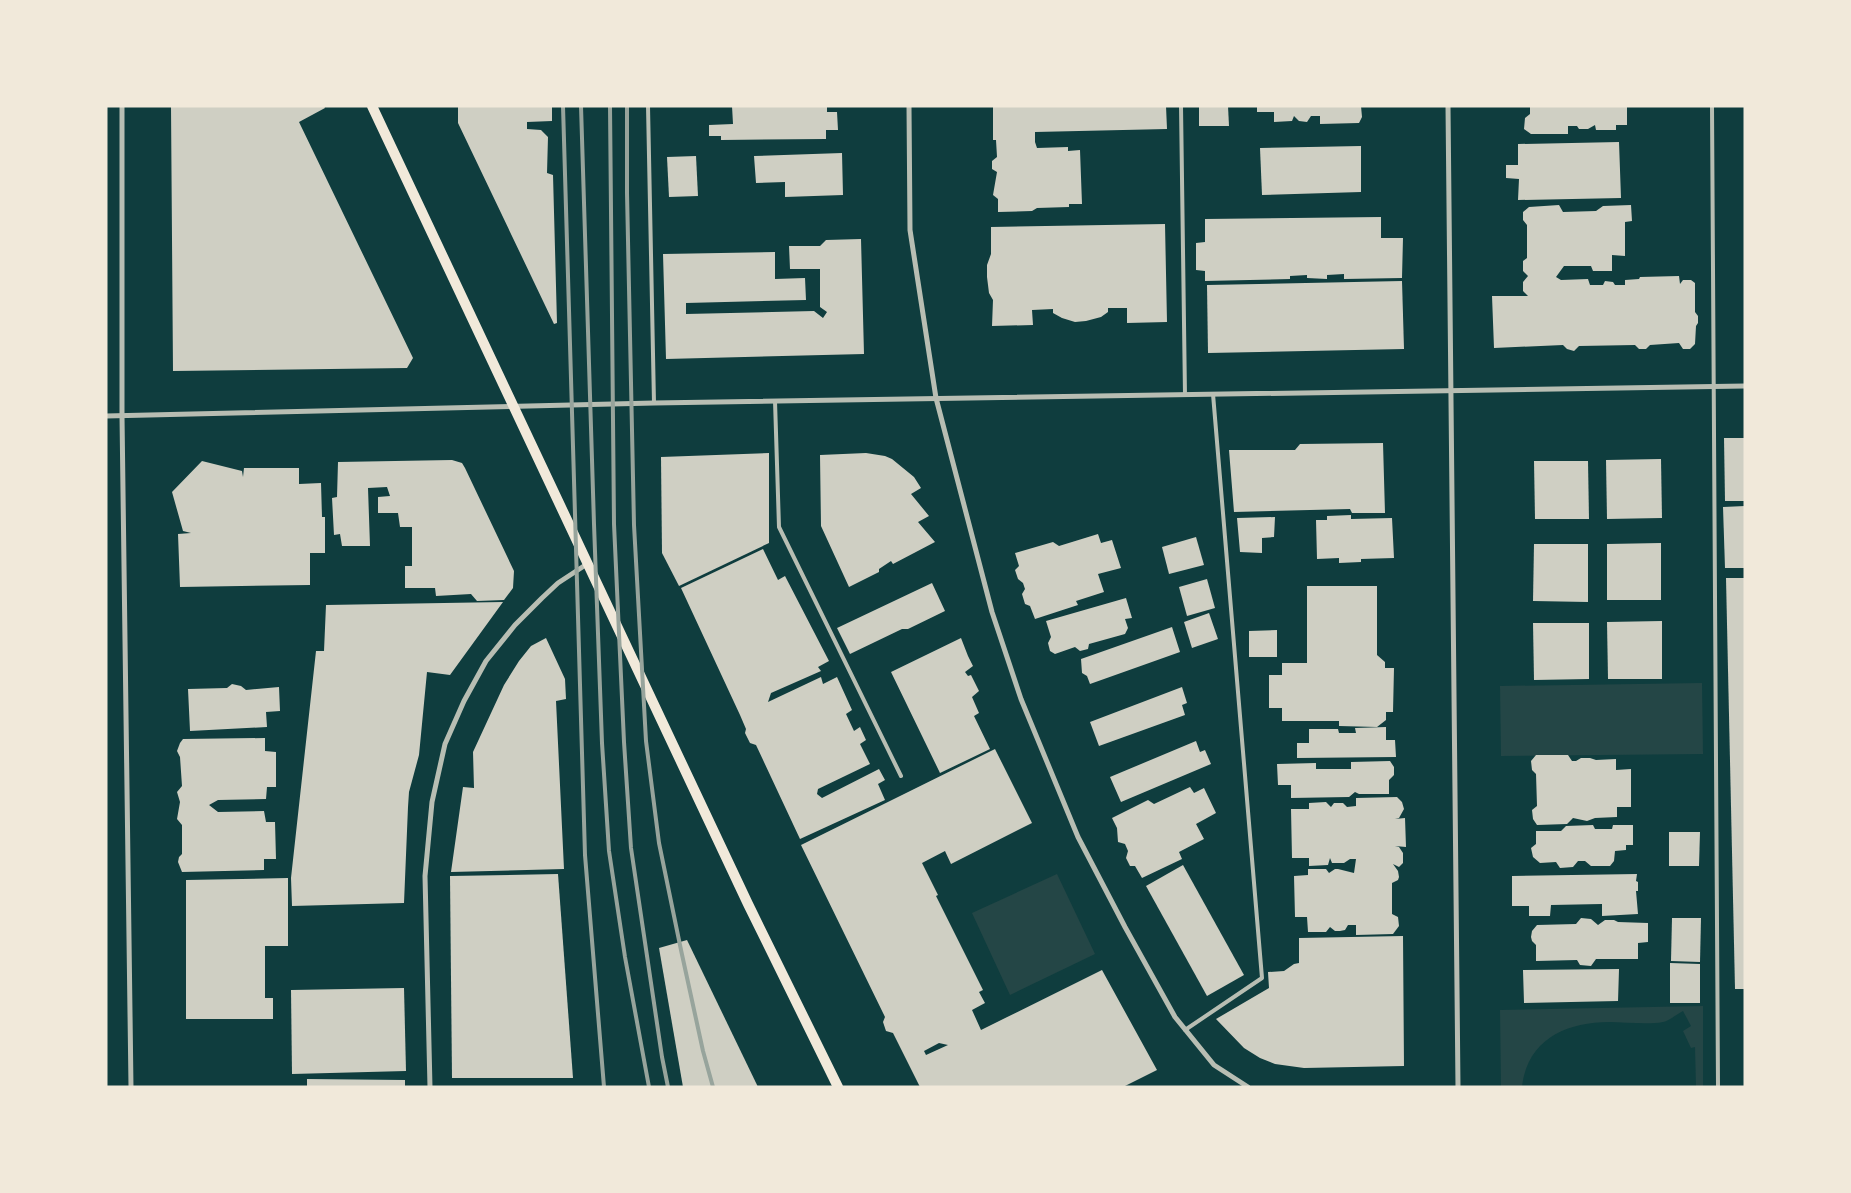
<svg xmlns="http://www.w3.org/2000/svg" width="1851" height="1193" font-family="'DejaVu Sans',sans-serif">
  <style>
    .green { fill: #244646 }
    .building { fill: #cfcfc3; fill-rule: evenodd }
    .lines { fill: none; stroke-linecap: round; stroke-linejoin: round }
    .service { stroke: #b8beb3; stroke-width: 4 }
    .minor { stroke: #b8beb3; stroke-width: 5 }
    .secondary { stroke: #f1e9da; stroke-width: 10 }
    .rail { stroke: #97a49c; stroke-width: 4 }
  </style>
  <rect width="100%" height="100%" fill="#0f3d3e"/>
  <g class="green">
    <polygon points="1702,683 1703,754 1501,756 1500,686"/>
    <polygon points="1057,874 1095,954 1010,995 972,913"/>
    <path d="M1703,1006v81h-7l-1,-40 -4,1 -8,-17 8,-5 -8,-15c-6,3 -14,10 -20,11 -16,3 -38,0 -54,0 -43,0 -82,18 -87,65h-21l-1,-77z"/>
  </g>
  <g class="building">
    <polygon points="171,106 324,106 325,108 299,122 413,358 407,368 173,371"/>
    <polygon points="458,106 552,106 552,121 527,122 527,129 541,130 548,137 547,173 553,175 557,323 554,324 458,123"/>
    <polygon points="732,106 827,106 827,112 837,112 838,130 826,130 826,139 721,140 721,136 709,136 709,125 733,124"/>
    <polygon points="993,106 1166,106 1167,129 1035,132 1035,142 1037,148 1068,147 1068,151 1080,150 1082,204 1069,204 1069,207 1037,208 1032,211 998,212 998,199 993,195 997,172 992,169 992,161 997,157 996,140 993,140"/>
    <polygon points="1199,106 1228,106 1229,126 1199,126"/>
    <polygon points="1257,106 1361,106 1362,117 1359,123 1320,124 1320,116 1311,116 1307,122 1299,121 1294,116 1292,121 1274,122 1274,112 1257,112"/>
    <polygon points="1530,106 1627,106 1627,125 1616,125 1616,130 1596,130 1595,125 1588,129 1579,129 1577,126 1568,126 1568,134 1531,134 1524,129 1525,118 1530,114"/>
    <polygon points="1619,142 1621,198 1518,200 1519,179 1506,178 1506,165 1518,165 1518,144"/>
    <polygon points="1361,146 1361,192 1262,195 1260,148"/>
    <polygon points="842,153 843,195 785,197 785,182 756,183 754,156"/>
    <polygon points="696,156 698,196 669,197 667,157"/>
    <polygon points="1559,205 1563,212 1596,211 1603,206 1631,205 1632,221 1625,222 1625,256 1612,255 1612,271 1593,271 1591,266 1564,266 1556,277 1561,280 1588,279 1590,285 1603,285 1605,281 1613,282 1615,285 1625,285 1625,280 1639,279 1640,277 1679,276 1680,284 1683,280 1691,280 1695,283 1695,312 1698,316 1698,323 1696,326 1695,344 1690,349 1683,349 1679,343 1650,345 1646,349 1639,349 1635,345 1579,346 1574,351 1567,349 1563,345 1494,348 1492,296 1528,296 1523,291 1523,282 1528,276 1523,271 1523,261 1527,258 1527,225 1523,220 1523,212 1529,207"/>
    <polygon points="1381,217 1381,238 1403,238 1402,278 1344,279 1344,274 1327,275 1327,279 1307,278 1307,275 1290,276 1290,279 1205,281 1205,271 1196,270 1196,243 1205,242 1205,219"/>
    <polygon points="1165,224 1167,322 1127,323 1127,308 1108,308 1108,312 1101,317 1086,321 1075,322 1062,318 1053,313 1053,309 1032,310 1033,325 992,326 993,300 989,293 987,277 987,265 991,254 991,227"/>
    <polygon points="861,239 864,354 666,359 663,254 775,252 775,279 805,278 806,300 686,303 686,314 814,311 823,318 827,312 820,307 820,269 790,269 789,246 820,246 826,240"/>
    <polygon points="1402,281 1404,349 1208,353 1207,285"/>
    <polygon points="1724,438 1745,438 1745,501 1725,501"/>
    <polygon points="1383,443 1385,513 1352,513 1350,509 1234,512 1229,450 1295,450 1300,444"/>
    <polygon points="769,453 769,543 679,586 662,553 661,457"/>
    <polygon points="866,453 885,456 892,459 914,477 921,488 911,494 929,516 918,522 935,542 893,564 891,561 879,569 879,572 849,587 821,526 820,455"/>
    <polygon points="1661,459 1662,518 1607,519 1606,460"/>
    <polygon points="452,460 462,463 465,468 514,571 513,588 504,600 477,601 471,594 436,596 435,588 405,588 405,566 412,566 412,527 400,527 398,513 378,513 378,497 390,496 387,487 368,488 370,546 342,546 340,534 334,535 332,498 337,497 338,462"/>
    <polygon points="202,461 242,471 243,477 244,468 299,468 299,484 321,483 322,517 325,517 325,553 310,553 310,585 180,587 178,534 191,533 183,531 172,492"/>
    <polygon points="1534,461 1588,461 1589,519 1535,519"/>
    <polygon points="1745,506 1745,568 1725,568 1723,507"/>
    <polygon points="1351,515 1351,519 1392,518 1394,558 1361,559 1361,562 1339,563 1339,558 1317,559 1316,520 1327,520 1327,516"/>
    <polygon points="1275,517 1274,537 1262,538 1262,553 1240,552 1237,518"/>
    <polygon points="1098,534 1101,543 1112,540 1121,568 1098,574 1104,592 1076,601 1078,605 1035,619 1030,606 1025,604 1022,594 1025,589 1023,583 1018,579 1015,570 1019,566 1015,553 1053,542 1059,546"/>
    <polygon points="1196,537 1204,565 1169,574 1162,547"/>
    <polygon points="1661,543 1661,600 1607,600 1607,544"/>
    <polygon points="1534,544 1588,544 1588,602 1533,601"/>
    <polygon points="763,549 778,580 785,576 829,661 818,667 821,671 771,693 768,702 821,677 823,684 837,677 852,710 846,714 854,731 860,727 866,740 860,744 870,764 818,789 817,794 822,798 879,769 885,780 878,784 885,800 800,839 756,745 750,743 745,733 746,729 740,715 681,588"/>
    <polygon points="1726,578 1745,578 1745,989 1735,989"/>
    <polygon points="1207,579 1215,608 1187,616 1179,587"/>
    <polygon points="932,583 945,611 908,629 902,629 850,654 837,628"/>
    <polygon points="1307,586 1377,586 1377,655 1385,662 1385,668 1394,668 1393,712 1386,712 1386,720 1377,727 1339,726 1339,721 1282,721 1282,708 1269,708 1269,675 1282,675 1282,663 1307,663"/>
    <polygon points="1126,598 1132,618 1125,619 1128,628 1125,634 1089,644 1088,649 1080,651 1075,647 1055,654 1050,651 1048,643 1051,637 1046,621"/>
    <polygon points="503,602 450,675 427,672 419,755 409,792 408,807 404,903 292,906 291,878 316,651 324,651 326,605"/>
    <polygon points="1209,613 1218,639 1192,648 1184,622"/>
    <polygon points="1662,621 1662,679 1608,679 1607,622"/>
    <polygon points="1533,623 1589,623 1589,679 1534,680"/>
    <polygon points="1172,627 1180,652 1090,684 1087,676 1082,673 1081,659"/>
    <polygon points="1277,630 1277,657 1249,657 1249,631"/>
    <polygon points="546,638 565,679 566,699 556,701 564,869 451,872 463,787 474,788 473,752 504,685 519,661 531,646"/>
    <polygon points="961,638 968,656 973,666 965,672 968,676 971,675 979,691 972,697 979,713 974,716 990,749 940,773 891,672"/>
    <polygon points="232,684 241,686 246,690 279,687 280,711 266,712 267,727 190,731 188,689 227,688"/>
    <polygon points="1182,687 1187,703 1182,705 1185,715 1099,746 1090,722"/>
    <polygon points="1386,727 1386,740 1395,740 1396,757 1297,758 1297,743 1309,743 1309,729 1338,729 1339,733 1356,733 1355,728"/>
    <polygon points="265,738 265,751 276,752 276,787 267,787 266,799 218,800 209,805 218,812 264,811 266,822 275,822 276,859 264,859 264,870 182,872 178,862 179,857 182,854 182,825 177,819 180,802 177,792 182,786 180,757 177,751 180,743 183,739"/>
    <polygon points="1196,741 1200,752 1205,750 1211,764 1121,802 1110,777"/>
    <path d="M995,749l37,74 -81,41 -6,-13 -23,12 16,32 -2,1 47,94 -4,2 6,11 -13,7 9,20 121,-60 55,100 -34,17h-203l-27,-54 -7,-2 -3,-9 2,-5 -84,-172zM939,1043l9,2 -22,10 -2,-4z"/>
    <polygon points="1536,755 1568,755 1572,761 1576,761 1581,758 1590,758 1596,760 1616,759 1616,770 1631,769 1631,807 1617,807 1617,817 1595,818 1587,821 1573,818 1567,824 1537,825 1533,819 1532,810 1537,806 1536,774 1532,770 1531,761"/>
    <polygon points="1390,761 1394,767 1394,775 1389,780 1389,794 1359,794 1355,792 1349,797 1291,798 1291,785 1278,785 1277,764 1316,763 1316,769 1351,769 1351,762"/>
    <polygon points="1190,787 1194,793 1204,788 1216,813 1196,824 1204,839 1179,852 1182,859 1142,878 1135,866 1130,866 1126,858 1128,851 1125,844 1118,842 1117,828 1112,818 1148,800 1154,804"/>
    <polygon points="1397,797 1402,802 1404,809 1399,818 1395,819 1405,818 1406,847 1395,846 1399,847 1403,853 1403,863 1399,867 1393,864 1398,871 1399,877 1398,880 1392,883 1392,914 1398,917 1399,926 1393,934 1356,935 1356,925 1348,925 1345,930 1340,931 1335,931 1330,927 1326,932 1308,932 1307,917 1295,917 1294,876 1308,875 1308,869 1326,869 1329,873 1335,869 1338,869 1354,873 1356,859 1350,859 1344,863 1332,863 1330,858 1328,865 1309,866 1309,858 1292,858 1291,809 1309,809 1309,803 1326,802 1331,807 1334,803 1343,803 1347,807 1356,806 1356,798"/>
    <polygon points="1593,825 1595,829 1612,829 1613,825 1633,825 1633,845 1626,845 1626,850 1615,851 1614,861 1610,866 1591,866 1585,861 1578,861 1573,867 1560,868 1556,862 1540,863 1533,857 1531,848 1536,844 1536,831 1561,831 1566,826"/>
    <polygon points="1669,832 1700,832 1699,866 1669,866"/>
    <polygon points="1183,865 1244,975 1207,996 1146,886"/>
    <polygon points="558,874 573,1078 452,1078 450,876"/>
    <polygon points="1637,874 1636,881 1638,882 1638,891 1636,891 1638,914 1602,916 1602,904 1551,905 1550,916 1529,916 1529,906 1512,906 1512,876"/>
    <polygon points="288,878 288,946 265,946 265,998 273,998 273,1019 186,1019 186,880"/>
    <polygon points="1581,918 1591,919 1598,925 1605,920 1614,920 1618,922 1648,923 1648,942 1638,943 1638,959 1596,959 1591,966 1580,965 1577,960 1536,961 1536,945 1532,941 1531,937 1532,931 1537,925 1576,924"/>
    <polygon points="1672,918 1701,918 1700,962 1671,961"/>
    <polygon points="1403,936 1404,1066 1304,1068 1275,1064 1260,1058 1244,1048 1216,1019 1269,988 1268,972 1284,971 1294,964 1299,963 1299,938"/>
    <polygon points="687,940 758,1087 683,1087 659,948"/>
    <polygon points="1670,963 1700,964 1700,1003 1670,1003"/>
    <polygon points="1619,969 1618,1001 1524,1003 1523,970"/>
    <polygon points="404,988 406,1071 292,1074 291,990"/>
    <polygon points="307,1079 405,1080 405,1087 307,1087"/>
  </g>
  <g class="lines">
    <g class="service">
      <polyline points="648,106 654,403"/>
      <polyline points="1181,106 1185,395"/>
      <polyline points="1712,106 1718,1087"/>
      <polyline points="775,401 779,527 901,776"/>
      <polyline points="1185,1030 1262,978 1213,394"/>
    </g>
    <g class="minor">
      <polyline points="122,106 122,416 131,1087"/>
      <polyline points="909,106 910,230 936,398 992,612 1021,699 1078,837 1125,927 1175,1017 1214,1065 1248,1087"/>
      <polyline points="1448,106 1458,1087"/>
      <polyline points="106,416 654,403 1745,386"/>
      <polyline points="430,1087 425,876 432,802 445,744 464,701 486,661 515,625 542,598 558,583 587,564"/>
    </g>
    <polyline class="secondary" points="372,106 748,904 838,1087"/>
    <g class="rail">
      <polyline points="563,106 585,855 604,1087"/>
      <polyline points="581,106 594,524 602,743 609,851 625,957 649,1087"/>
      <polyline points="610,106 614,524 624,742 631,848 662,1057 668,1087"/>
      <polyline points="627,106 627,193 634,525 646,741 659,843 681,950 703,1051 713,1087"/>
    </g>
  </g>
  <rect width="1851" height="1193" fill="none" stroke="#f1e9da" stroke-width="215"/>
</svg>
